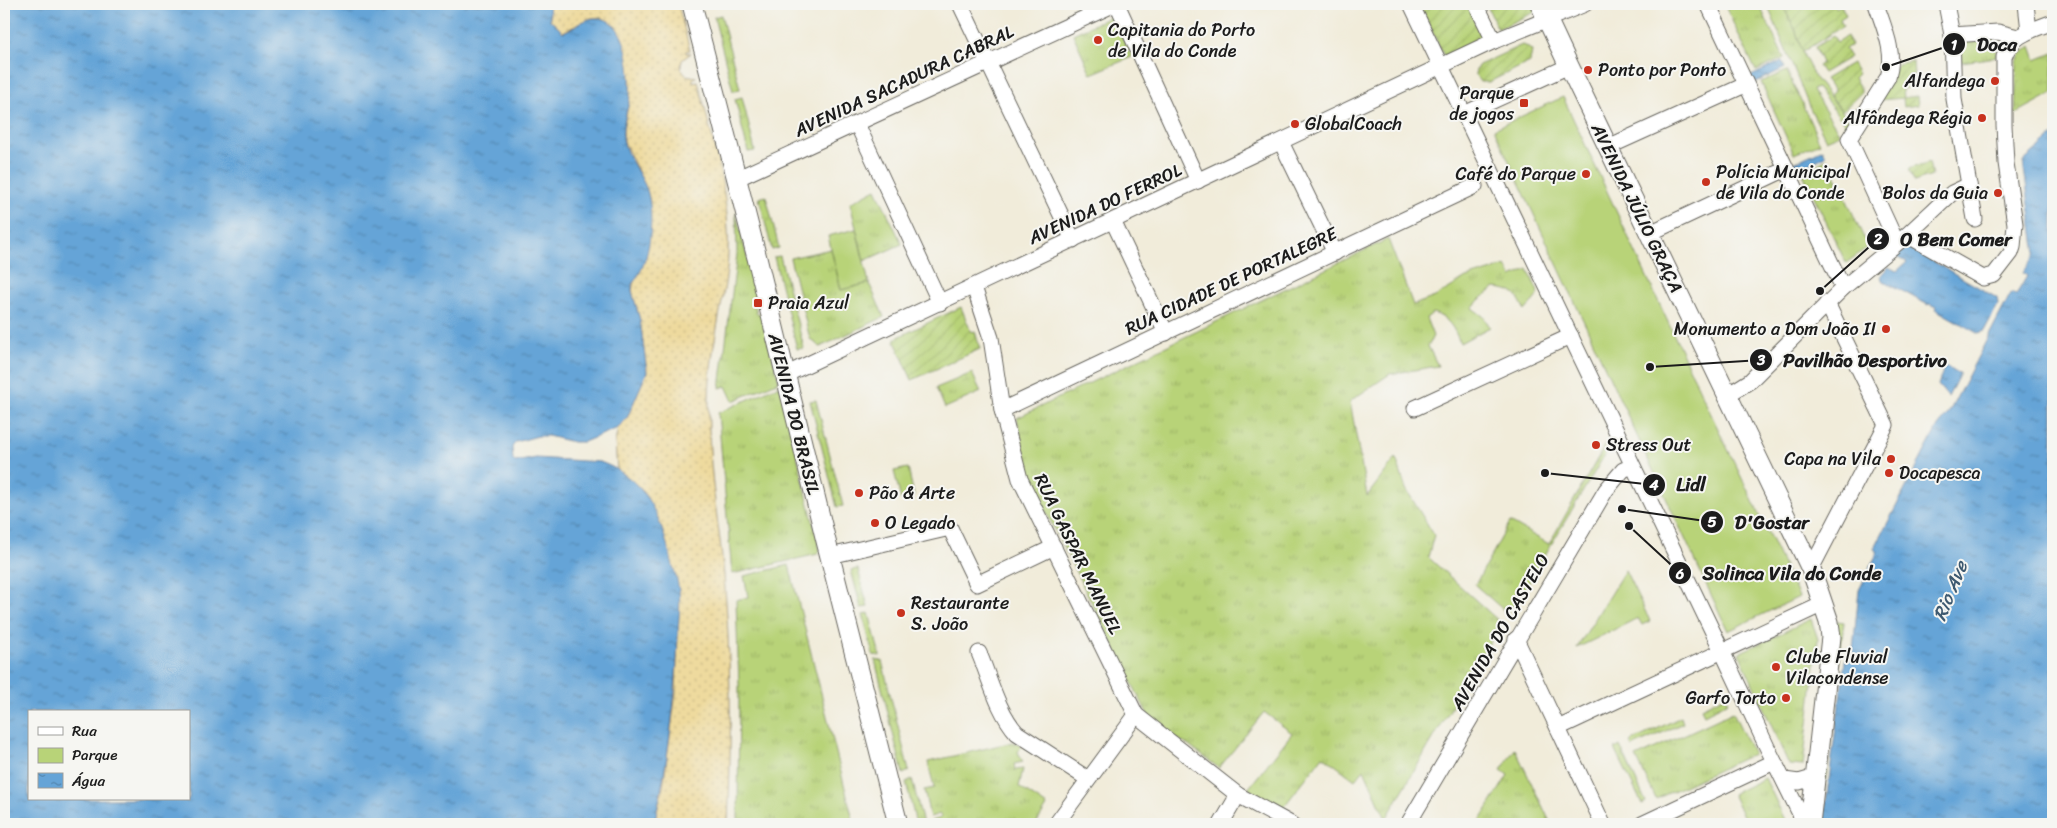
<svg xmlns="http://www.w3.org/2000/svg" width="2057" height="828" font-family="Sriracha,sans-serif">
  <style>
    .grass { fill: url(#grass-tufts); stroke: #6a784a }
    .sand { fill: url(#sand-dots); stroke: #857b5d }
    .park { fill: #b8d378; stroke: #6a784a }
    .garden { fill: url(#garden-furrows); stroke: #6a784a }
    .water { fill: url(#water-ripples); stroke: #40607a; fill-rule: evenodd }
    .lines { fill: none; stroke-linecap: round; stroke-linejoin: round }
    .minor-casing { stroke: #67655e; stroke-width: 17 }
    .major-casing { stroke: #67655e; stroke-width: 21 }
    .minor { stroke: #fff; stroke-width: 15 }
    .major { stroke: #fff; stroke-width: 19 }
    .poi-dot { fill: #c8321e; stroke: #f6f6f2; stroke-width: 2 }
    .labels { text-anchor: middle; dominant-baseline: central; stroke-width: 4; stroke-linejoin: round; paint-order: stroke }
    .poi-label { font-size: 18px; fill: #1c1c1c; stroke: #f6f6f2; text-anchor: start }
    .street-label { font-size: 18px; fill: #1c1c1c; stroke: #f6f6f2 }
    .water-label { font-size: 19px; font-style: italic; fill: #3d5970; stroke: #f6f6f2 }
    .leader { fill: none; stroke: #1c1c1c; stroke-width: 2 }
    .callout-dot { fill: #1c1c1c; stroke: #f6f6f2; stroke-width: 2 }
    .mark-label { font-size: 15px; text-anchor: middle; font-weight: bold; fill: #fff }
    .callout-label { font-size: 19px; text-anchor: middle; font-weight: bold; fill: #1c1c1c; stroke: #f6f6f2; stroke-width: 4; stroke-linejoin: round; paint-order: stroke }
  </style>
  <defs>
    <pattern id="grass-tufts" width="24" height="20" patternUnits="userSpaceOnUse" patternTransform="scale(1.25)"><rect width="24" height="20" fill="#b8d378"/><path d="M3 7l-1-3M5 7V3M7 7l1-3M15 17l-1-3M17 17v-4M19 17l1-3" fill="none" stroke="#9eb567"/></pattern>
    <pattern id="sand-dots" width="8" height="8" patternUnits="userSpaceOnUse" patternTransform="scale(1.25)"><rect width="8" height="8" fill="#eeda9e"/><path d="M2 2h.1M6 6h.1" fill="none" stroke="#ccba88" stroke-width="1.8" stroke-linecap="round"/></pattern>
    <pattern id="garden-furrows" width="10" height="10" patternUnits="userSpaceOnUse" patternTransform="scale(1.25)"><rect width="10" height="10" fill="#b8d378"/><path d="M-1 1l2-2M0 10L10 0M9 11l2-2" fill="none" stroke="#9eb567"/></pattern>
    <pattern id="water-ripples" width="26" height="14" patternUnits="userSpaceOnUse" patternTransform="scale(1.25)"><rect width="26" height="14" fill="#65a4d7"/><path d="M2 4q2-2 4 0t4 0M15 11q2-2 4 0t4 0" fill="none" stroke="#5285ae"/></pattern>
  </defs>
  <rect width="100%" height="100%" fill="#f6f6f2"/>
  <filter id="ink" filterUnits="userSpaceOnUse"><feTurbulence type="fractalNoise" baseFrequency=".02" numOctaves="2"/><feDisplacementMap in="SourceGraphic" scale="10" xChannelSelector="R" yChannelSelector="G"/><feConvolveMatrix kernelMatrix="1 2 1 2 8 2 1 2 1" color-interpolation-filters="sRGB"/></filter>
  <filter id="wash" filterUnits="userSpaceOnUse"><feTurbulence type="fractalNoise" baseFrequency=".0096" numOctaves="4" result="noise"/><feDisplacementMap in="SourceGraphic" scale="20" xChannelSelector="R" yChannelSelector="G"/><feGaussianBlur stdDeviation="1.12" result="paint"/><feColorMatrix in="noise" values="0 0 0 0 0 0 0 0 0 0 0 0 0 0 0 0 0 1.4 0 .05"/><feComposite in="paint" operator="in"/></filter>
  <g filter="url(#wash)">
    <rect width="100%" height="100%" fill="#f1ecda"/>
    <g class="grass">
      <polygon points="1724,4 1759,4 1784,58 1756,71"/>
      <polygon points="1767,4 1782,4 1796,31 1802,52 1815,78 1852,124 1848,128 1817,88 1812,90 1840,134 1826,140 1808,104"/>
      <polygon points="721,15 740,89 733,91 714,17"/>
      <polygon points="1112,16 1132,57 1091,74 1073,34"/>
      <polygon points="1996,36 1996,57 1955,63 1956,44"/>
      <polygon points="2031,46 2036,60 2053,53 2053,93 2015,114 2017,62 2019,56"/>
      <polygon points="1787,71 1820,143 1794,154 1761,82"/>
      <polygon points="742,97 755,151 748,152 735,99"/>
      <polygon points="1828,159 1868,247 1846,263 1802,172"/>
      <polygon points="876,189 902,244 864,261 850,203"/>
      <polygon points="766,196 779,248 772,250 759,198"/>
      <polygon points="736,213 757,297 754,298 757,314 762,313 779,381 733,401 726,386 720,388 737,254"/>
      <path d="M1388,239l25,66 22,-8 31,-19 40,-12 6,11 16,-8 11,25 -14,17c-8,-17 -11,-21 -30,-23l-15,11 -8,9 11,8 7,11 -30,16c-6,-15 -11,-25 -27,-30l-7,5 7,18 -5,10 10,20 -48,8 -40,27 17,95 29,-38 10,31 28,46 -6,22 73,66 -115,196 -22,-50 -9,11 -32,-24 -41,53 -34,-20 44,-56 -28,-21 -45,56 -30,-22 -37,-23 -123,-245 -12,-60z"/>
      <polygon points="831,249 841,290 869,283 884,317 820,347 810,339 790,258"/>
      <polygon points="780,256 804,348 797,349 774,257"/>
      <polygon points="972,373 981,392 945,408 936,388"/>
      <polygon points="780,385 820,550 818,554 732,574 718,413"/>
      <polygon points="816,400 843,506 837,507 810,401"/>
      <polygon points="1607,442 1610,446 1514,607 1511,606 1507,613 1475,585 1510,522 1549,544"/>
      <polygon points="789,565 854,824 738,824 739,685 736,600 748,597 744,576"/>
      <polygon points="858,569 868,607 861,608 851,570"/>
      <polygon points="869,613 880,656 873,655 863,615"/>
      <polygon points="1811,619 1818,639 1803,766 1789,765 1739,653"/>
      <polygon points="1837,621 1844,622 1820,824 1816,824"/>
      <polygon points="875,660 882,661 909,771 903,774"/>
      <polygon points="1725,696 1728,702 1704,714 1701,708"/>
      <polygon points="1733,712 1753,754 1656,799 1636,757"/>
      <polygon points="1681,717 1683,723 1632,747 1630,742"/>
      <polygon points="1013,742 1022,745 1018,752 1023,762 1014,764 1015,770 1023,769 1019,787 1047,806 1036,824 932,824 931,821 941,818 940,814 930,817 924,790 934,788 928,762"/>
      <polygon points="1620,746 1646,802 1642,804 1615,749"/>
      <polygon points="1515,749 1551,824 1478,824 1508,775 1501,770"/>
      <polygon points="1765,778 1787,824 1747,824 1732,794"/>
      <polygon points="912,779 923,824 916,824 906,782"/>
    </g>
    <path class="sand" d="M549,4h129l12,46 -4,1v2h5l-9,7 -1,8 5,7 10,2 -3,2v3l5,-1c14,58 33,115 30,175 -1,26 -8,52 -12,78 -6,31 -8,63 -7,94 1,49 10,98 15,147 7,83 8,166 4,249h-74l9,-37 13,-94 3,-103 -36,-99 -26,-21 -2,-28 3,-14 9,-10 20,-46 -7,-52 -8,-29 18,-89 -3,-12 -23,-48 -1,-12 7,-33v-17l-2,-16 -13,-38 -13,-8h-11l-28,14 -13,-12z"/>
    <g class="park">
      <polygon points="1563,97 1709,410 1799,597 1728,631 1494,129"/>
      <polygon points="856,229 869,283 841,290 828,236"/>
      <polygon points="908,468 914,496 901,500 894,471"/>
      <polygon points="1625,570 1650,621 1642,625 1638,618 1577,648"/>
    </g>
    <g class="garden">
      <polygon points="1419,4 1467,4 1483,38 1444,56"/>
      <polygon points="1486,4 1536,4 1539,10 1498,29"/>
      <polygon points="1782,4 1819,4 1820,5 1834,4 1836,8 1841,5 1846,15 1840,19 1843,26 1802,52 1796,31"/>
      <polygon points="1833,36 1837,42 1847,36 1851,45 1845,49 1850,57 1823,73 1818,66 1822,63 1815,47"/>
      <polygon points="1522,45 1526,46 1532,51 1530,62 1489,82 1480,82 1475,74 1476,69 1479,65"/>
      <polygon points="1913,61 1914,77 1907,78 1908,88 1902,89 1903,98 1917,96 1918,105 1904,107 1903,98 1879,100 1897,64"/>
      <polygon points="1852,63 1858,74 1854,78 1861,89 1861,93 1842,111 1830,95 1834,91 1825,79"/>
      <polygon points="1929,162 1932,176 1914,182 1909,169"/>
      <polygon points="961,307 971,332 975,331 980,349 912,380 894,339"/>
    </g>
    <g class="water">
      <path d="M4,4h545l1,16 13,12c10,-3 20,-13 31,-14 34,-3 37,52 36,76 -1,15 -9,29 -7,45 3,19 18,34 24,51 8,26 4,74 -15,94v7l8,29 7,52 -20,46 -9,10 -34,14h-11l-25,-6h-10l-22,6 -4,5 1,13 2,2 21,-4 64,4c46,16 59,53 71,96 2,10 7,22 8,33 2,15 -1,31 -1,45 -2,64 -10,127 -24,188h-650zM29,712h160v87h-160z"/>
      <polygon points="1782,61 1785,68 1750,85 1747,78"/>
      <polygon points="2053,136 2053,824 1823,824 1845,660 1852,659 1859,590 1878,552 1874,549 1938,426 1948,414 2011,293 2016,295 2027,276 2023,273 2036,254 2023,162"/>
      <polygon points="1823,149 1826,156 1792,172 1789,165"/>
      <polygon points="1910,248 1997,298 1998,305 1984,331 1977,333 1935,309 1936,307 1929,304 1928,305 1882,280 1881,275 1888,267 1897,271 1907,262 1897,257 1905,249"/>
      <polygon points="1945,365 1955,372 1960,373 1948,397 1938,385"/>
    </g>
  </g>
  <g filter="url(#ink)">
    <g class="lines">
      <g class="minor-casing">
        <g id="minor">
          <polyline points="960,4 1073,240"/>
          <polyline points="1117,4 1198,181"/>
          <polyline points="1411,4 1722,651 1767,747 1805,824"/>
          <polyline points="1476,4 1494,41"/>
          <polyline points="1708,4 1843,288"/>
          <path d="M1876,4c8,24 20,49 12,73l-39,62 47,102"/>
          <polyline points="1946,4 1952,35 1954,99 1975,219"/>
          <polyline points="2026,4 2029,31"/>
          <polyline points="1952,35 1998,32 2018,37"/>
          <polyline points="1464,114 1569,66"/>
          <polyline points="857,124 940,303"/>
          <polyline points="1281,142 1335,253"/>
          <polyline points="1608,147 1745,85"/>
          <polyline points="736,179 1115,4"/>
          <polyline points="1113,221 1166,333"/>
          <polyline points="1650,233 1786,169"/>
          <path d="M1907,235l76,43 11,-3 17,-22 2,-6 2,-23 -9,-61 -2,-38v-68c8,-23 29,-27 49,-35"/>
          <polyline points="974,287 991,338 1002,410 1020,479 1136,715 1238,795 1291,824"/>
          <polyline points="785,375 1494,41 1585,4"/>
          <polyline points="1726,396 1750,381 1843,288 1907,235 1952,193 1969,185"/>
          <polyline points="1415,408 1571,336"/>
          <polyline points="1002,410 1475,186"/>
          <polyline points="830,556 950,528 977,584 1054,547"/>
          <polyline points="1811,569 1886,425 1827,303"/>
          <polyline points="1516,639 1603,824"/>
          <path d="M979,653c11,26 19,59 38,80l71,46"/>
          <polyline points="1558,728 1823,604"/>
          <polyline points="1784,780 1799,782 1816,777"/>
          <polyline points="1056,824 1136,715"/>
          <polyline points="1221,824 1238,795"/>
          <polyline points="1408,824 1606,490 1623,470 1632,466"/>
          <polyline points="1642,824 1774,762"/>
        </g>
      </g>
      <g class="major-casing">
        <g id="major">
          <polyline points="692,4 757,258 826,541 898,824"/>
          <polyline points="1540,4 1569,66 1811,569 1829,622 1831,637 1810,824"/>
        </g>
      </g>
      <use href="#minor" class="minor"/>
      <use href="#major" class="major"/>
    </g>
  </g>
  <g class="poi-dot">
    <circle cx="1098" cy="40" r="5"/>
    <circle cx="1588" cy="70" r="5"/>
    <circle cx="1995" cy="81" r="5"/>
    <rect x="1519" y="98" width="10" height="10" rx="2.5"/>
    <circle cx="1982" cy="118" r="5"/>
    <circle cx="1295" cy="124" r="5"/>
    <circle cx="1586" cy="174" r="5"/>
    <circle cx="1706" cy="182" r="5"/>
    <circle cx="1998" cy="193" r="5"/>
    <rect x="753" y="298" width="10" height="10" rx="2.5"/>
    <circle cx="1886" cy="329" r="5"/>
    <circle cx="1596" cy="445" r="5"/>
    <circle cx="1891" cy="459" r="5"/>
    <circle cx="1889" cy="473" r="5"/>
    <circle cx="859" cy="493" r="5"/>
    <circle cx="875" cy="523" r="5"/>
    <circle cx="901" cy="613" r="5"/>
    <circle cx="1776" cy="667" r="5"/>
    <circle cx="1786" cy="698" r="5"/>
  </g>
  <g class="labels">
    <g class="poi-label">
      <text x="1108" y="30">Capitania do Porto<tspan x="1108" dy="21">de Vila do Conde</tspan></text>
      <text x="1598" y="70">Ponto por Ponto</text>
      <text x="1985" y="81" text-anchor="end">Alfandega</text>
      <text x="1514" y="93" text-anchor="end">Parque<tspan x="1514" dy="21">de jogos</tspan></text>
      <text x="1972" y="118" text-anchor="end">Alfândega Régia</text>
      <text x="1305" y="124">GlobalCoach</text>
      <text x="1716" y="172">Polícia Municipal<tspan x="1716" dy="21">de Vila do Conde</tspan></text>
      <text x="1576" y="174" text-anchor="end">Café do Parque</text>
      <text x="1988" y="193" text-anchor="end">Bolos da Guia</text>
      <text x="768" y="303">Praia Azul</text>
      <text x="1876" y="329" text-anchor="end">Monumento a Dom João II</text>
      <text x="1606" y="445">Stress Out</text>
      <text x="1881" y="459" text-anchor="end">Capa na Vila</text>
      <text x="1899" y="473">Docapesca</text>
      <text x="869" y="493">Pão &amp; Arte</text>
      <text x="885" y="523">O Legado</text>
      <text x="911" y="603">Restaurante<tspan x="911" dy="21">S. João</tspan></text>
      <text x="1786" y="657">Clube Fluvial<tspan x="1786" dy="21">Vilacondense</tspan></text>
      <text x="1776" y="698" text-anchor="end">Garfo Torto</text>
    </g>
    <g class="street-label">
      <text transform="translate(904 81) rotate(-25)">AVENIDA SACADURA CABRAL</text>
      <text transform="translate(1105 204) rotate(-25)">AVENIDA DO FERROL</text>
      <text transform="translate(1637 208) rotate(64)">AVENIDA JÚLIO GRAÇA</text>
      <text transform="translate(1231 281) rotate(-25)">RUA CIDADE DE PORTALEGRE</text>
      <text transform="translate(794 414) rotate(76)">AVENIDA DO BRASIL</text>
      <text transform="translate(1078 554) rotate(64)">RUA GASPAR MANUEL</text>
      <text transform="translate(1500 632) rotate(-60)">AVENIDA DO CASTELO</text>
    </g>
    <g class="water-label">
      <text transform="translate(1950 591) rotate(-68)">Rio Ave</text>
    </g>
  </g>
  <path class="leader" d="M1886 67L1954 44M1820 291L1878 239M1650 367L1761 360M1545 473L1654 485M1622 509L1712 522M1629 526L1680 573"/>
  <g class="callout-dot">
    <circle cx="1886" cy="67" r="5"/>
    <circle cx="1820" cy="291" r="5"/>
    <circle cx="1650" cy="367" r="5"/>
    <circle cx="1545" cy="473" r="5"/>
    <circle cx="1622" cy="509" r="5"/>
    <circle cx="1629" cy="526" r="5"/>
    <circle cx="1954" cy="44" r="12"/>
    <circle cx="1878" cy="239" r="12"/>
    <circle cx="1761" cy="360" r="12"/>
    <circle cx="1654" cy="485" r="12"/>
    <circle cx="1712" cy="522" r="12"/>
    <circle cx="1680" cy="573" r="12"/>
  </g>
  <g class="mark-label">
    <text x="1954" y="50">1</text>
    <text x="1878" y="244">2</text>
    <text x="1761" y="365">3</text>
    <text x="1654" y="490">4</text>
    <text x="1712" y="527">5</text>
    <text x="1680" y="579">6</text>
  </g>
  <g class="callout-label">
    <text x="1997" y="51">Doca</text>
    <text x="1956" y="246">O Bem Comer</text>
    <text x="1865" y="367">Pavilhão Desportivo</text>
    <text x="1691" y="491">Lidl</text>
    <text x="1772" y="529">D'Gostar</text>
    <text x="1792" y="580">Solinca Vila do Conde</text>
  </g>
  <rect width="2057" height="828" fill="none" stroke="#f6f6f2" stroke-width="20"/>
  <rect x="28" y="710" width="162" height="90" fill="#f6f6f2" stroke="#9f9f9c"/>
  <rect x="38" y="727" width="25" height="8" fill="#ffffff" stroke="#9f9f9c"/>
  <text x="72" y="736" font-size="15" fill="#1c1c1c">Rua</text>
  <rect x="38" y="748" width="25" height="15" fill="#b8d378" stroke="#9f9f9c"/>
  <text x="72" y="760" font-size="15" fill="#1c1c1c">Parque</text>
  <rect x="38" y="773" width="25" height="15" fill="url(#water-ripples)" stroke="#9f9f9c"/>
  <text x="72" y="786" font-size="15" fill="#1c1c1c">Água</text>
</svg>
